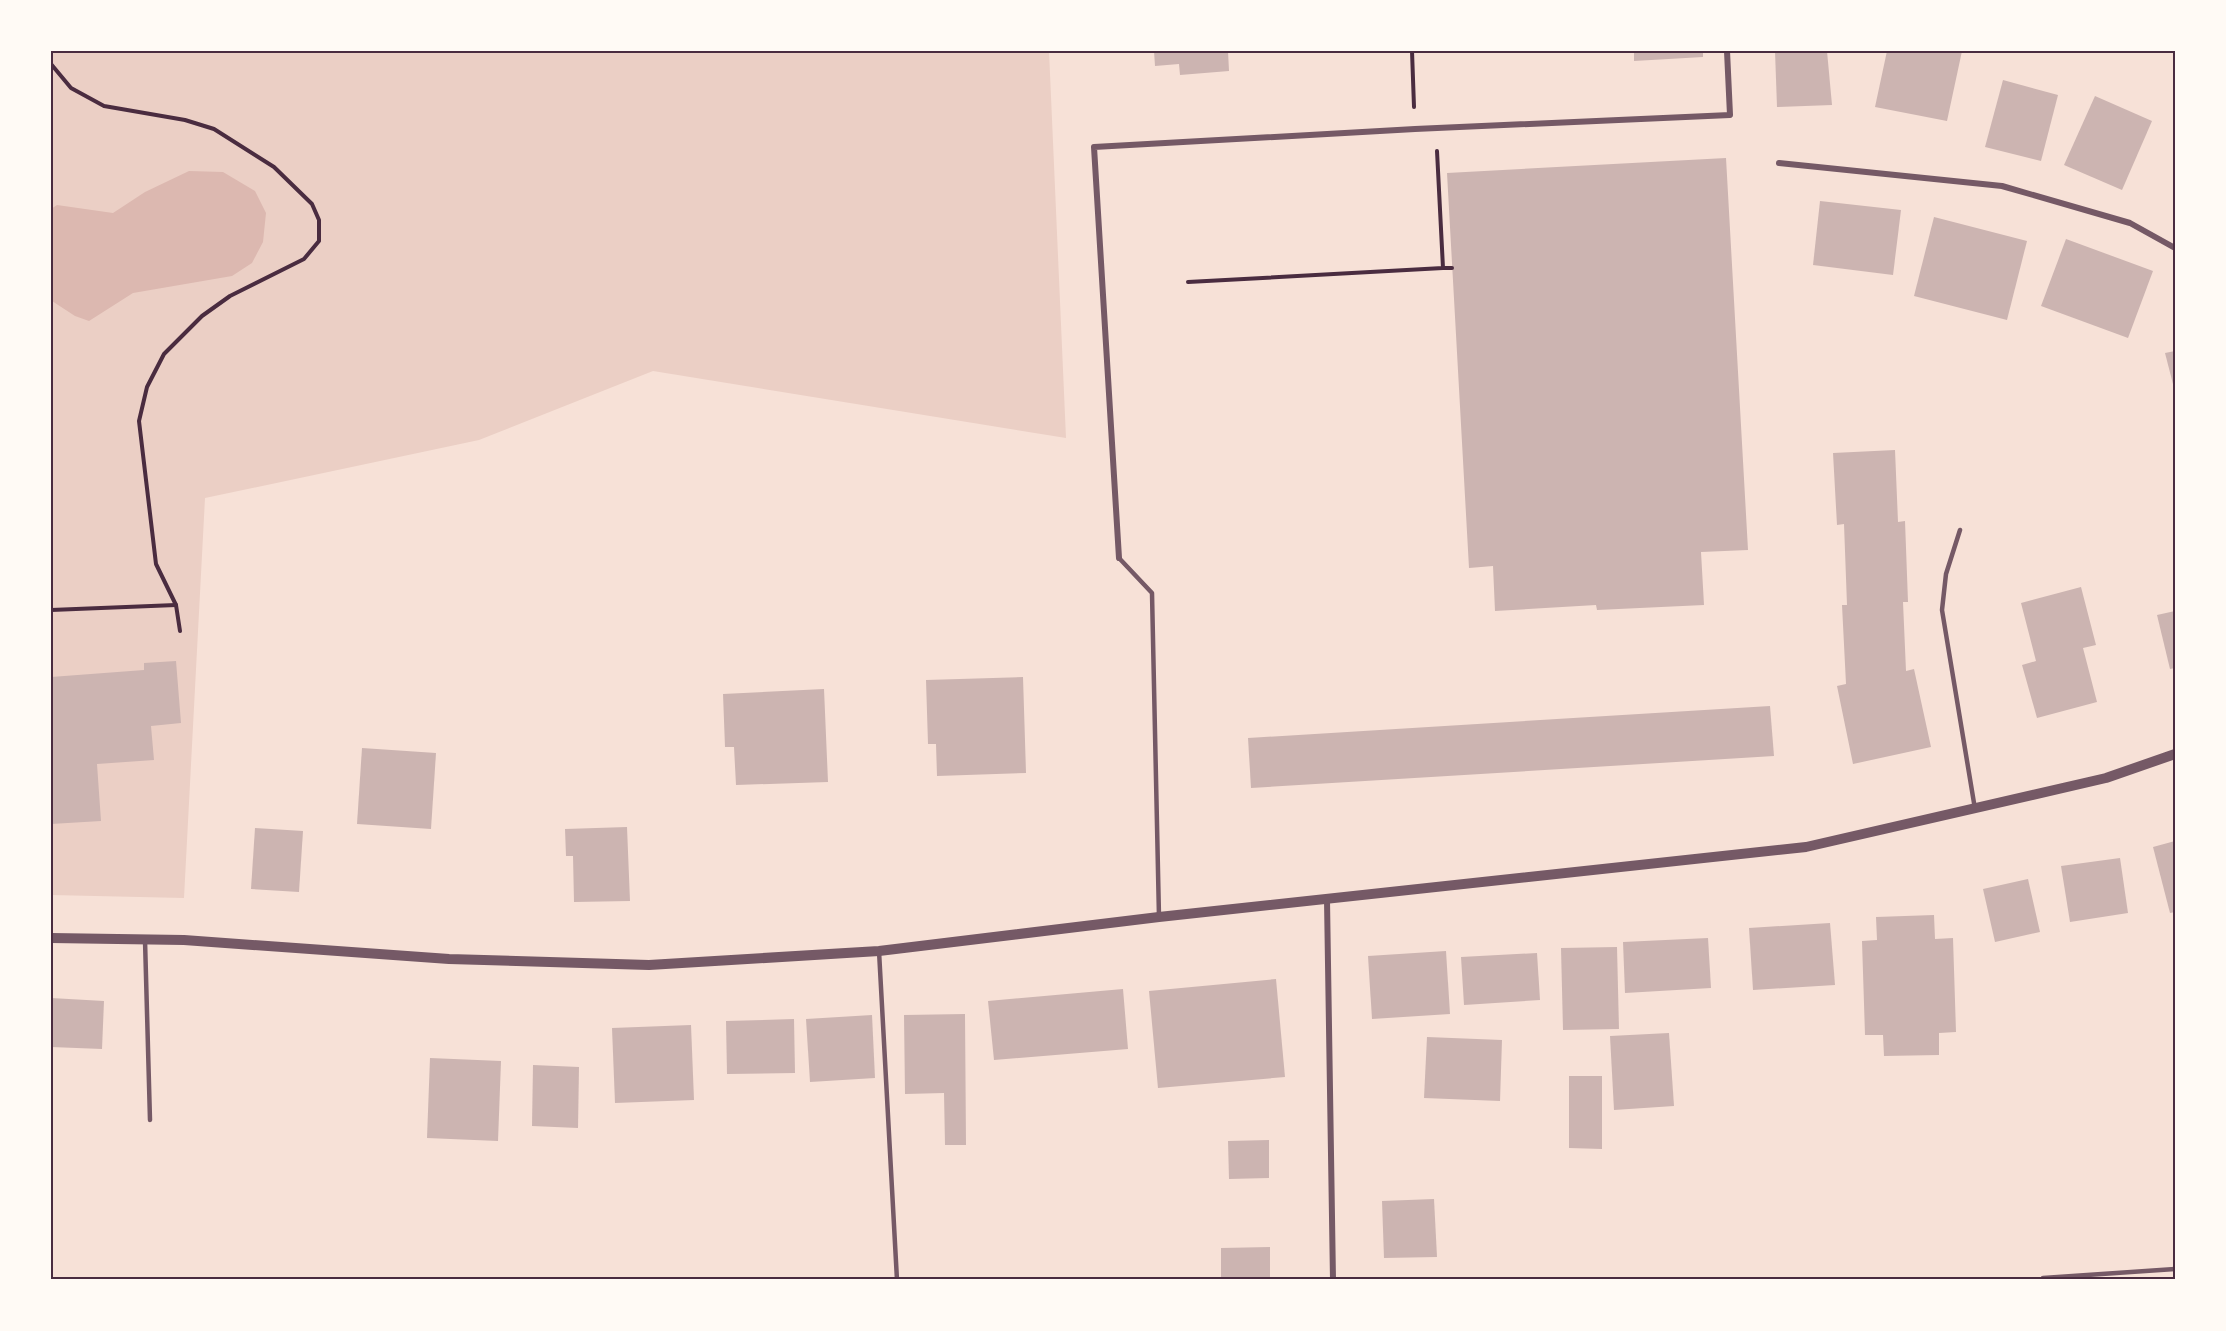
<svg xmlns="http://www.w3.org/2000/svg" width="2226" height="1331" font-family="'Open Sans',sans-serif">
  <style>
    .green { fill: #ebcfc5 }
    .water { fill: #dcb8b0 }
    .building { fill: #ccb4b1 }
    .lines { fill: none; stroke-linecap: round; stroke-linejoin: round }
    .path { stroke: #4a2c40; stroke-width: 4 }
    .service { stroke: #755966; stroke-width: 4.5 }
    .minor { stroke: #755966; stroke-width: 6 }
    .tertiary { stroke: #755966; stroke-width: 10 }
    .neatline { fill: none; stroke: #4a2c40; stroke-width: 2 }
  </style>
  <rect width="100%" height="100%" fill="#f7e1d7"/>
  <polygon class="green" points="51,51 1049,51 1066,438 653,371 479,440 205,498 184,898 51,895"/>
  <polygon class="water" points="189,171 223,172 255,191 266,213 263,242 252,263 232,276 133,293 89,321 75,316 52,301 51,209 57,205 113,213 145,192"/>
  <g class="building">
    <polygon points="1154,51 1228,51 1229,71 1180,75 1179,64 1155,66"/>
    <polygon points="1634,51 1703,51 1703,57 1634,61"/>
    <polygon points="1775,51 1827,51 1832,105 1777,107"/>
    <polygon points="1887,51 1962,51 1947,121 1875,107"/>
    <polygon points="2003,80 2058,95 2041,161 1985,147"/>
    <polygon points="2095,96 2152,121 2122,190 2064,165"/>
    <polygon points="1726,158 1748,550 1701,552 1704,605 1597,610 1596,605 1495,611 1493,566 1469,568 1447,173"/>
    <polygon points="1820,201 1901,210 1893,275 1813,265"/>
    <polygon points="1934,217 2027,241 2007,320 1914,296"/>
    <polygon points="2066,239 2153,271 2128,338 2041,306"/>
    <polygon points="2175,351 2175,388 2174,388 2165,353"/>
    <polygon points="1895,450 1898,522 1905,521 1908,602 1903,602 1906,671 1914,669 1931,747 1853,764 1837,686 1846,684 1842,605 1847,605 1844,524 1837,525 1833,453"/>
    <polygon points="2081,587 2096,645 2083,648 2097,702 2037,718 2022,665 2036,661 2021,603"/>
    <polygon points="2175,611 2175,668 2170,669 2157,615"/>
    <polygon points="176,661 181,723 151,726 154,760 97,764 101,821 51,824 51,677 144,670 144,663"/>
    <polygon points="1023,677 1026,773 937,776 936,744 928,744 926,680"/>
    <polygon points="824,689 828,782 736,785 734,747 725,747 723,694"/>
    <polygon points="1770,706 1774,756 1251,788 1248,738"/>
    <polygon points="362,748 436,753 431,829 357,824"/>
    <polygon points="627,827 630,901 574,902 573,856 566,856 565,829"/>
    <polygon points="255,828 303,831 299,892 251,889"/>
    <polygon points="2175,841 2175,912 2170,913 2153,847"/>
    <polygon points="2120,858 2128,913 2070,922 2061,866"/>
    <polygon points="2028,879 2040,932 1995,942 1983,889"/>
    <polygon points="1934,915 1935,939 1953,938 1956,1032 1939,1033 1939,1055 1884,1056 1883,1035 1865,1035 1862,941 1877,940 1876,917"/>
    <polygon points="1830,923 1835,985 1753,990 1749,928"/>
    <polygon points="1708,938 1711,988 1625,993 1623,942"/>
    <polygon points="1617,947 1619,1029 1563,1030 1561,948"/>
    <polygon points="1446,951 1450,1014 1372,1019 1368,956"/>
    <polygon points="1537,953 1540,1000 1464,1005 1461,957"/>
    <polygon points="1276,979 1285,1077 1158,1088 1149,991"/>
    <polygon points="1123,989 1128,1049 994,1060 988,1001"/>
    <polygon points="51,998 104,1001 102,1049 51,1047"/>
    <polygon points="965,1014 966,1145 945,1145 944,1093 905,1094 904,1015"/>
    <polygon points="872,1015 875,1078 810,1082 806,1019"/>
    <polygon points="794,1019 795,1073 727,1074 726,1021"/>
    <polygon points="691,1025 694,1100 615,1103 612,1028"/>
    <polygon points="1669,1033 1674,1106 1614,1110 1610,1036"/>
    <polygon points="1427,1037 1502,1040 1500,1101 1424,1098"/>
    <polygon points="430,1058 501,1061 498,1141 427,1138"/>
    <polygon points="533,1065 579,1067 578,1128 532,1126"/>
    <polygon points="1569,1076 1602,1076 1602,1149 1569,1148"/>
    <polygon points="1269,1140 1269,1178 1229,1179 1228,1141"/>
    <polygon points="1434,1199 1437,1257 1384,1258 1382,1201"/>
    <polygon points="1270,1247 1270,1280 1221,1280 1221,1248"/>
  </g>
  <g class="lines">
    <g class="path">
      <polyline points="1412,51 1414,107"/>
      <polyline points="51,64 71,88 104,106 185,120 214,129 274,167 312,204 319,220 319,241 304,259 230,296 202,316 164,354 147,387 139,421 156,564 176,605 180,631"/>
      <polyline points="1443,268 1452,268"/>
      <polyline points="1188,282 1443,268 1437,151"/>
      <polyline points="51,610 176,605"/>
    </g>
    <g class="service">
      <polyline points="1960,530 1946,574 1942,610 1975,809"/>
      <polyline points="1119,558 1152,593 1159,917"/>
      <polyline points="145,940 150,1120"/>
      <polyline points="879,951 897,1280"/>
      <polyline points="2043,1278 2175,1269"/>
    </g>
    <g class="minor">
      <polyline points="1779,163 2002,186 2130,223 2175,248"/>
      <polyline points="1119,558 1094,147 1415,129 1730,115 1727,51"/>
      <polyline points="1327,900 1333,1280"/>
    </g>
    <polyline class="tertiary" points="51,938 184,940 449,959 649,965 879,951 1159,917 1806,847 2106,778 2175,754"/>
  </g>
  <rect width="2226" height="1331" fill="none" stroke="#fffaf5" stroke-width="105"/>
  <rect x="52" y="52" width="2122" height="1226" class="neatline"/>
</svg>
